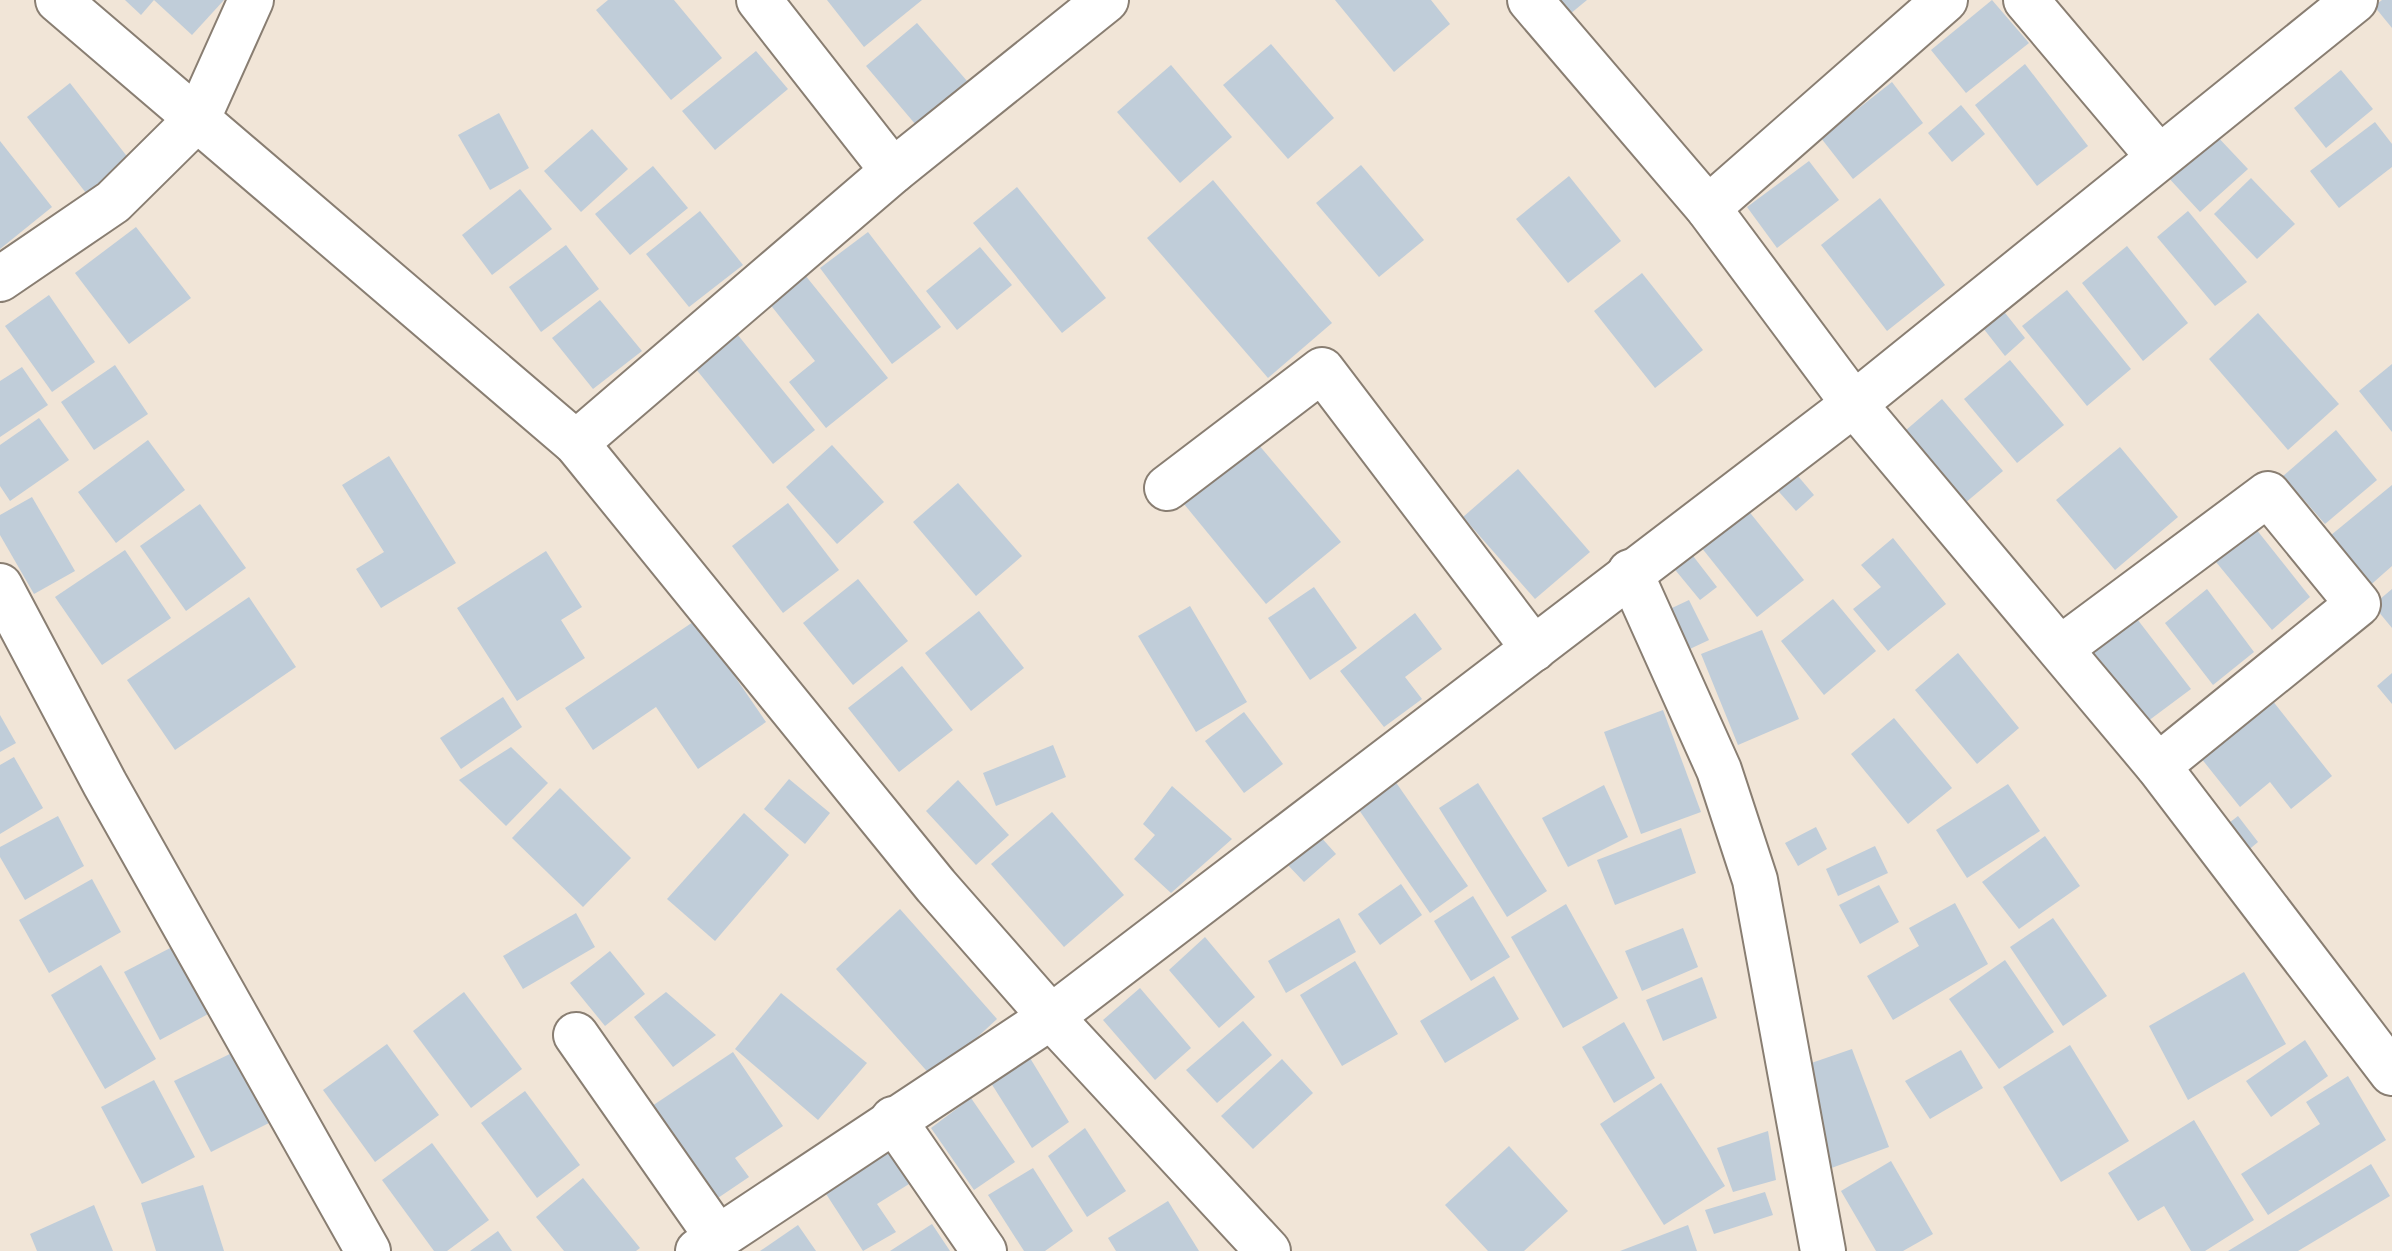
<svg xmlns="http://www.w3.org/2000/svg" width="2392" height="1251" font-family="Roboto,sans-serif">
  <style>
    .building { fill: #c0cdd9 }
    .lines { fill: none; stroke-linecap: round; stroke-linejoin: round }
    .street-casing { stroke: #897e72; stroke-width: 48 }
    .street { stroke: #fff; stroke-width: 44 }
  </style>
  <rect width="100%" height="100%" fill="#f1e5d7"/>
  <g class="building">
    <polygon points="125,0 154,0 141,15"/>
    <polygon points="154,0 224,0 192,35"/>
    <polygon points="608,0 674,0 722,58 671,100 596,10"/>
    <polygon points="827,0 922,0 864,47"/>
    <polygon points="1335,0 1431,0 1450,24 1394,72"/>
    <polygon points="1558,0 1587,0 1570,14"/>
    <polygon points="1992,0 2029,43 1966,93 1931,50"/>
    <polygon points="2382,0 2392,0 2392,28 2374,6"/>
    <polygon points="917,23 967,81 916,125 866,66"/>
    <polygon points="1271,44 1334,118 1288,159 1223,85"/>
    <polygon points="756,51 788,89 715,150 682,111"/>
    <polygon points="2025,64 2088,146 2037,186 1975,105"/>
    <polygon points="1171,65 1232,137 1180,183 1117,112"/>
    <polygon points="2341,70 2373,109 2326,148 2294,108"/>
    <polygon points="1892,82 1923,123 1853,179 1821,138"/>
    <polygon points="70,83 129,159 86,193 27,117"/>
    <polygon points="1961,105 1985,134 1952,162 1928,133"/>
    <polygon points="499,113 529,168 490,190 458,135"/>
    <polygon points="2375,122 2392,144 2392,167 2339,208 2310,171"/>
    <polygon points="592,129 628,169 581,212 544,171"/>
    <polygon points="2214,133 2248,169 2200,212 2167,176"/>
    <polygon points="0,141 52,207 0,249"/>
    <polygon points="1809,161 1839,200 1777,248 1747,207"/>
    <polygon points="1361,165 1424,240 1379,277 1316,203"/>
    <polygon points="653,166 688,208 630,255 595,214"/>
    <polygon points="1569,176 1621,241 1568,283 1516,219"/>
    <polygon points="2251,178 2295,224 2257,259 2214,214"/>
    <polygon points="1213,180 1332,323 1268,378 1147,238"/>
    <polygon points="1017,187 1106,298 1062,333 973,223"/>
    <polygon points="520,189 552,229 492,275 462,235"/>
    <polygon points="1880,198 1945,285 1887,331 1821,245"/>
    <polygon points="700,211 743,265 689,307 646,254"/>
    <polygon points="2188,211 2247,282 2215,306 2157,237"/>
    <polygon points="136,227 191,298 129,344 75,273"/>
    <polygon points="868,232 941,327 892,364 820,268"/>
    <polygon points="566,245 599,289 541,332 509,287"/>
    <polygon points="2127,246 2188,323 2143,361 2082,283"/>
    <polygon points="980,247 1012,285 957,330 926,291"/>
    <polygon points="1642,273 1703,350 1655,388 1594,311"/>
    <polygon points="805,275 888,378 826,428 789,382 815,361 769,303"/>
    <polygon points="2067,290 2131,369 2087,406 2022,326"/>
    <polygon points="49,295 95,362 52,392 5,326"/>
    <polygon points="600,300 642,351 593,389 552,338"/>
    <polygon points="1998,304 2025,338 2005,356 1976,319"/>
    <polygon points="2258,313 2339,404 2288,450 2209,359"/>
    <polygon points="733,329 815,430 773,464 691,363"/>
    <polygon points="2010,360 2064,425 2017,463 1964,399"/>
    <polygon points="2392,364 2392,432 2359,391"/>
    <polygon points="115,365 148,414 94,450 61,402"/>
    <polygon points="22,367 48,405 0,437 0,381"/>
    <polygon points="1942,399 2003,471 1958,509 1898,437"/>
    <polygon points="39,418 69,460 10,501 0,486 0,445"/>
    <polygon points="2336,430 2377,480 2325,524 2283,476"/>
    <polygon points="148,440 185,490 116,543 78,492"/>
    <polygon points="1258,444 1341,542 1266,604 1184,504"/>
    <polygon points="832,445 884,502 837,544 786,487"/>
    <polygon points="2120,447 2178,517 2115,570 2056,500"/>
    <polygon points="389,456 456,563 381,608 356,569 384,552 342,485"/>
    <polygon points="1518,469 1590,552 1535,599 1463,517"/>
    <polygon points="1792,469 1814,495 1796,511 1773,485"/>
    <polygon points="958,483 1022,556 976,596 913,522"/>
    <polygon points="2392,485 2392,566 2366,589 2325,540"/>
    <polygon points="32,497 75,571 34,594 0,535 0,515"/>
    <polygon points="788,503 839,570 783,613 732,546"/>
    <polygon points="200,504 246,568 186,611 140,546"/>
    <polygon points="1743,504 1804,580 1757,617 1697,542"/>
    <polygon points="2256,529 2310,597 2272,630 2216,562"/>
    <polygon points="1893,538 1946,604 1888,651 1853,609 1881,587 1861,565"/>
    <polygon points="125,550 171,618 102,665 55,597"/>
    <polygon points="546,551 582,607 561,620 585,658 517,701 457,608"/>
    <polygon points="1690,552 1717,587 1700,600 1672,566"/>
    <polygon points="858,579 908,641 853,685 803,623"/>
    <polygon points="1314,587 1357,648 1310,680 1268,618"/>
    <polygon points="2207,589 2254,652 2213,685 2165,623"/>
    <polygon points="2392,589 2392,628 2373,605"/>
    <polygon points="249,597 296,667 175,750 127,680"/>
    <polygon points="1833,599 1876,651 1824,695 1781,641"/>
    <polygon points="1689,600 1709,640 1677,655 1657,615"/>
    <polygon points="1190,606 1247,702 1196,732 1138,636"/>
    <polygon points="979,611 1024,668 971,711 925,653"/>
    <polygon points="1415,613 1442,649 1405,677 1422,699 1384,727 1340,671"/>
    <polygon points="2134,615 2191,689 2136,730 2079,657"/>
    <polygon points="696,620 766,722 698,769 656,707 593,750 565,708"/>
    <polygon points="1762,630 1799,719 1738,745 1701,654"/>
    <polygon points="1958,653 2019,728 1977,764 1915,690"/>
    <polygon points="902,666 953,730 899,772 848,708"/>
    <polygon points="2392,673 2392,704 2377,686"/>
    <polygon points="2268,695 2332,776 2291,809 2270,782 2240,807 2197,753"/>
    <polygon points="503,697 522,727 461,769 440,738"/>
    <polygon points="1663,710 1701,812 1641,834 1604,732"/>
    <polygon points="1244,712 1283,764 1244,793 1205,741"/>
    <polygon points="0,715 16,743 0,752"/>
    <polygon points="1894,718 1952,788 1908,824 1851,754"/>
    <polygon points="1053,745 1066,777 996,806 983,773"/>
    <polygon points="511,747 548,783 506,826 459,780"/>
    <polygon points="14,757 43,808 0,834 0,765"/>
    <polygon points="789,779 830,813 805,844 764,809"/>
    <polygon points="958,780 1009,835 976,865 926,811"/>
    <polygon points="1395,781 1468,886 1430,913 1357,807"/>
    <polygon points="1478,783 1547,891 1507,917 1439,808"/>
    <polygon points="2008,784 2040,831 1967,878 1936,830"/>
    <polygon points="1604,785 1628,837 1568,867 1542,818"/>
    <polygon points="1172,786 1232,839 1171,893 1134,859 1155,835 1143,824"/>
    <polygon points="560,788 631,858 583,907 512,838"/>
    <polygon points="1052,812 1124,895 1064,947 991,864"/>
    <polygon points="744,813 789,855 715,941 667,899"/>
    <polygon points="58,816 84,866 25,900 0,857 0,847"/>
    <polygon points="2238,816 2258,842 2233,863 2211,837"/>
    <polygon points="1816,827 1827,849 1798,866 1785,843"/>
    <polygon points="1681,828 1696,873 1615,905 1597,860"/>
    <polygon points="1319,835 1336,854 1304,882 1286,863"/>
    <polygon points="2045,836 2080,886 2019,929 1982,882"/>
    <polygon points="1875,846 1888,873 1838,896 1826,869"/>
    <polygon points="92,879 121,932 49,973 19,920"/>
    <polygon points="1401,884 1422,915 1380,945 1358,914"/>
    <polygon points="1879,885 1899,922 1860,944 1839,905"/>
    <polygon points="1473,896 1510,957 1471,981 1434,921"/>
    <polygon points="1955,903 1988,964 1893,1020 1867,976 1919,946 1909,928"/>
    <polygon points="1566,904 1618,998 1563,1028 1511,937"/>
    <polygon points="900,909 997,1019 933,1078 836,969"/>
    <polygon points="576,913 595,947 523,989 503,956"/>
    <polygon points="1339,918 1356,952 1286,993 1268,961"/>
    <polygon points="2053,918 2107,996 2063,1026 2010,947"/>
    <polygon points="1683,928 1698,967 1642,991 1625,951"/>
    <polygon points="1205,937 1255,997 1219,1028 1169,970"/>
    <polygon points="174,946 210,1013 160,1040 124,972"/>
    <polygon points="610,951 645,994 605,1026 570,983"/>
    <polygon points="2005,960 2054,1032 1999,1069 1949,999"/>
    <polygon points="1355,961 1398,1034 1342,1066 1300,995"/>
    <polygon points="101,965 156,1059 105,1089 51,995"/>
    <polygon points="2244,972 2286,1044 2188,1100 2149,1026"/>
    <polygon points="1494,976 1519,1019 1445,1063 1420,1021"/>
    <polygon points="1702,977 1717,1018 1663,1041 1646,1000"/>
    <polygon points="1140,988 1191,1048 1155,1080 1103,1020"/>
    <polygon points="464,992 522,1069 471,1108 413,1031"/>
    <polygon points="666,992 716,1035 673,1067 634,1017"/>
    <polygon points="781,993 867,1063 818,1120 735,1049"/>
    <polygon points="1243,1021 1272,1055 1217,1103 1186,1070"/>
    <polygon points="1624,1022 1655,1078 1614,1103 1582,1047"/>
    <polygon points="2305,1040 2328,1076 2271,1117 2246,1081"/>
    <polygon points="387,1044 439,1115 375,1162 323,1090"/>
    <polygon points="2070,1045 2129,1141 2061,1182 2003,1087"/>
    <polygon points="1852,1049 1889,1147 1826,1170 1791,1070"/>
    <polygon points="1961,1050 1983,1088 1930,1119 1905,1081"/>
    <polygon points="236,1051 271,1122 211,1152 174,1081"/>
    <polygon points="733,1052 783,1126 735,1158 749,1177 712,1202 649,1108"/>
    <polygon points="1030,1058 1069,1122 1032,1148 991,1083"/>
    <polygon points="1282,1059 1313,1093 1253,1149 1221,1116"/>
    <polygon points="2348,1076 2386,1140 2268,1215 2241,1174 2320,1124 2306,1102"/>
    <polygon points="154,1080 195,1157 142,1184 101,1107"/>
    <polygon points="1661,1083 1725,1186 1664,1225 1600,1124"/>
    <polygon points="525,1091 580,1165 537,1198 481,1123"/>
    <polygon points="971,1098 1015,1162 974,1190 931,1128"/>
    <polygon points="2194,1120 2254,1220 2205,1251 2191,1251 2164,1206 2138,1221 2108,1173"/>
    <polygon points="1085,1128 1126,1191 1087,1217 1048,1156"/>
    <polygon points="1768,1131 1776,1180 1733,1192 1717,1148"/>
    <polygon points="882,1141 909,1184 877,1204 896,1232 863,1251 819,1183"/>
    <polygon points="432,1143 489,1220 447,1251 434,1251 382,1180"/>
    <polygon points="1509,1146 1568,1211 1524,1251 1488,1251 1445,1205"/>
    <polygon points="1891,1161 1933,1234 1903,1251 1876,1251 1841,1191"/>
    <polygon points="2371,1164 2390,1196 2298,1251 2228,1251"/>
    <polygon points="1033,1168 1073,1231 1045,1251 1024,1251 988,1195"/>
    <polygon points="583,1178 640,1248 636,1251 564,1251 536,1217"/>
    <polygon points="203,1185 224,1251 156,1251 141,1203"/>
    <polygon points="1765,1192 1773,1215 1714,1234 1705,1210"/>
    <polygon points="1168,1201 1199,1251 1116,1251 1108,1238"/>
    <polygon points="94,1205 113,1251 37,1251 30,1234"/>
    <polygon points="932,1224 950,1251 890,1251"/>
    <polygon points="798,1225 816,1251 760,1251"/>
    <polygon points="1688,1225 1697,1251 1620,1251"/>
    <polygon points="498,1231 512,1251 470,1251"/>
  </g>
  <g class="lines">
    <g class="street-casing">
      <g id="street">
        <polyline points="58,0 576,443 936,886 1051,1017 1268,1251"/>
        <polyline points="759,0 893,171"/>
        <polyline points="2026,0 2158,156"/>
        <polyline points="2355,0 1854,404 2158,766 2392,1073"/>
        <polyline points="1708,208 1945,0"/>
        <polyline points="0,279 113,202 198,118 251,0"/>
        <polyline points="576,443 893,171 1106,0"/>
        <polyline points="1167,488 1322,370 1534,649"/>
        <polyline points="1630,572 1719,770 1755,880 1823,1251"/>
        <polyline points="0,586 105,784 368,1251"/>
        <polyline points="2061,648 2268,494 2358,604 2158,766"/>
        <polyline points="576,1035 718,1238"/>
        <polyline points="893,1119 984,1251"/>
        <polyline points="698,1251 1051,1017 1854,404 1708,208 1530,0"/>
      </g>
    </g>
    <use href="#street" class="street"/>
  </g>
</svg>
